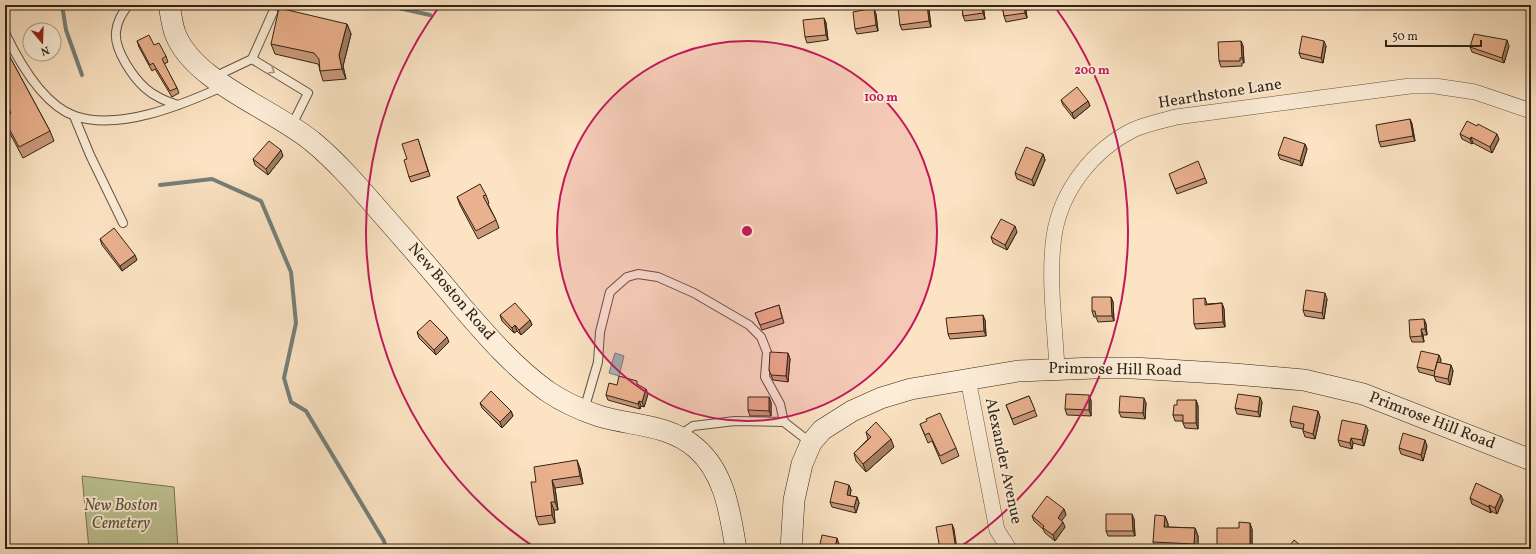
<svg xmlns="http://www.w3.org/2000/svg" width="1536" height="554" font-family="Vollkorn,serif">
  <style>
    .green { fill: #bec494; stroke: #787454 }
    .water { fill: #a2bcbd; stroke: #757f79 }
    .lines { fill: none; stroke-linecap: round; stroke-linejoin: round }
    .stream { stroke: #757f79; stroke-width: 4 }
    .lane-casing { stroke: #645440; stroke-width: 10 }
    .street-casing { stroke: #645440; stroke-width: 16 }
    .secondary-casing { stroke: #322414; stroke-width: 22 }
    .lane { stroke: #fcedd8; stroke-width: 8 }
    .street { stroke: #fcedd8; stroke-width: 15 }
    .secondary { stroke: #fcedd8; stroke-width: 21 }
    .wall { fill: #c9987a; stroke: #322414 }
    .shaded-wall { fill: #a47c63; stroke: #322414 }
    .building { fill: #eab18e; stroke: #322414 }
    .oneway { stroke: #a19380 }
    .ring { fill: none; stroke: #c2185b; stroke-width: 2 }
    .labels { text-anchor: middle; dominant-baseline: central; stroke-width: 4; stroke-linejoin: round; paint-order: stroke }
    .street-label { font-size: 16px; fill: #322414; stroke: #fcedd8 }
    .park-label { font-size: 16px; font-style: italic; fill: #5c543a; stroke: #fcedd8 }
    .centre { fill: #c2185b; stroke: #fcedd8; stroke-width: 2 }
    .ring-label { font-size: 12px; text-anchor: middle; font-weight: bold; fill: #c2185b; stroke: #fcedd8; stroke-width: 4; stroke-linejoin: round; paint-order: stroke }
  </style>
  <rect width="100%" height="100%" fill="#fbe3c3"/>
  <filter id="stains"><feTurbulence type="fractalNoise" baseFrequency=".005" numOctaves="4"/><feColorMatrix values="0 0 0 0 .2 0 0 0 0 .09 0 0 0 0 .02 0 0 0 .5 -.17"/></filter>
  <radialGradient id="worn" r=".72"><stop offset=".6" stop-color="#630" stop-opacity="0"/><stop offset="1" stop-color="#630" stop-opacity=".3"/></radialGradient>
  <polygon class="green" points="82,476 174,487 178,549 89,549"/>
  <polygon class="water" points="615,353 624,356 619,376 609,373"/>
  <g class="lines">
    <g class="stream">
      <polyline points="62,5 66,30 82,75"/>
      <polyline points="385,5 430,15"/>
      <polyline points="160,185 212,179 261,201 291,272 296,323 284,378 291,402 306,411 384,541 386,549"/>
    </g>
    <g class="lane-casing">
      <g id="lane">
        <path d="M128,5c-6,9 -11,16 -12,27 -2,18 17,45 29,56 10,9 21,13 33,17"/>
        <path d="M5,33c14,29 38,72 70,83 44,15 107,-11 147,-29"/>
        <polyline points="252,59 273,12"/>
        <polyline points="214,77 252,59 308,93 292,125"/>
        <polyline points="74,116 90,155 123,223"/>
        <polyline points="584,410 598,362 600,332 610,292 627,277 638,274 658,277 694,293 749,325 761,337 767,352 765,377 780,404 784,422"/>
        <polyline points="680,435 693,426 735,421 784,422 811,443"/>
      </g>
    </g>
    <g class="street-casing">
      <g id="street">
        <path d="M1057,369c-2,-44 -9,-90 -3,-133 7,-46 39,-86 79,-106 13,-6 29,-9 43,-13l234,-31h25l40,6 56,19"/>
        <polyline points="968,379 997,530 1009,549"/>
      </g>
    </g>
    <g class="secondary-casing">
      <g id="secondary">
        <path d="M169,5c2,9 3,20 6,28 18,49 99,76 138,109 23,19 43,42 63,65 29,33 58,66 86,100 26,30 52,60 85,84 16,11 34,19 52,25 33,10 70,8 97,32 29,25 34,65 40,101"/>
        <polyline points="791,549 794,500 802,464 811,443 822,430 852,411 881,398 911,389 1018,371 1095,368 1133,368 1234,374 1304,380 1363,394 1531,460"/>
      </g>
    </g>
    <use href="#lane" class="lane"/>
    <use href="#street" class="street"/>
    <use href="#secondary" class="secondary"/>
  </g>
  <g class="wall">
    <polygon points="962,5 983,5 985,19 965,21 963,16"/>
    <polygon points="1002,5 1037,5 1037,9 1026,10 1027,18 1006,22 1004,16"/>
    <polygon points="929,10 931,27 902,30 900,25"/>
    <polygon points="876,14 878,31 857,34 855,29"/>
    <polygon points="824,18 826,23 828,40 807,43 805,37"/>
    <polygon points="347,24 351,34 343,66 346,79 323,81 320,71 319,66 318,64 275,54 271,44"/>
    <polygon points="137,41 166,56 168,62 164,64 177,88 179,93 172,97 155,69 152,71 139,47"/>
    <polygon points="1241,41 1243,46 1244,63 1242,63 1242,66 1221,67 1219,61"/>
    <polygon points="1326,46 1323,63 1301,58 1299,53"/>
    <polygon points="1509,46 1504,63 1472,52 1470,47"/>
    <polygon points="5,48 50,131 54,141 23,158 7,128 5,123 5,117 10,114 5,105"/>
    <polygon points="1061,100 1088,101 1090,106 1074,119 1063,105"/>
    <polygon points="1410,119 1412,124 1415,141 1381,147 1379,142"/>
    <polygon points="1460,134 1499,139 1492,153 1473,143 1472,144 1462,139"/>
    <polygon points="418,139 430,176 411,182 409,177"/>
    <polygon points="1305,144 1307,149 1302,166 1280,159 1278,154"/>
    <polygon points="1043,154 1045,160 1034,186 1017,179 1015,173"/>
    <polygon points="283,156 268,175 255,165 253,159"/>
    <polygon points="1205,178 1207,183 1177,194 1171,179"/>
    <polygon points="486,195 489,203 488,204 496,220 499,228 478,239 460,205 457,197"/>
    <polygon points="1017,232 1007,250 993,243 991,237"/>
    <polygon points="100,239 137,260 122,271 102,245"/>
    <polygon points="1111,297 1113,302 1114,321 1098,322 1096,317 1094,317 1092,311"/>
    <polygon points="1205,298 1207,304 1222,303 1224,309 1225,327 1196,329 1194,324"/>
    <polygon points="1327,299 1324,319 1305,316 1303,310"/>
    <polygon points="779,305 784,323 762,330 755,313"/>
    <polygon points="500,315 530,320 532,325 521,335 517,331 514,333 502,321"/>
    <polygon points="1424,319 1426,324 1427,335 1423,335 1424,342 1412,342 1410,337"/>
    <polygon points="985,320 986,336 950,339 948,334"/>
    <polygon points="417,332 449,342 436,355 419,338"/>
    <polygon points="788,353 790,359 788,382 773,380 769,370"/>
    <polygon points="1439,355 1441,360 1440,363 1451,365 1453,371 1450,385 1436,381 1434,376 1419,372 1417,367"/>
    <polygon points="617,385 638,385 648,394 644,407 641,406 640,409 608,400 606,395"/>
    <polygon points="1029,396 1037,416 1014,425 1006,405"/>
    <polygon points="1091,400 1091,416 1067,415 1065,409"/>
    <polygon points="1196,400 1198,406 1198,429 1185,428 1183,423 1183,421 1175,421 1173,415 1177,405"/>
    <polygon points="771,402 771,416 750,416 748,410"/>
    <polygon points="1262,402 1260,417 1237,414 1235,408"/>
    <polygon points="480,403 511,411 513,416 502,428 482,408"/>
    <polygon points="1146,403 1145,419 1121,417 1119,412"/>
    <polygon points="1318,411 1320,417 1315,439 1305,437 1303,431 1303,429 1292,427 1290,421"/>
    <polygon points="920,424 956,448 959,456 942,464 932,441 928,443"/>
    <polygon points="1368,430 1364,446 1353,443 1352,449 1340,446 1338,440"/>
    <polygon points="866,432 894,447 866,472 856,461 854,453 868,439"/>
    <polygon points="1427,446 1423,461 1401,454 1399,448"/>
    <polygon points="580,468 583,484 555,488 558,510 554,510 555,523 539,525 536,517 536,482"/>
    <polygon points="849,485 851,490 850,496 857,497 859,503 856,513 832,507 830,502"/>
    <polygon points="1470,498 1503,500 1497,514 1491,511 1491,513 1472,504"/>
    <polygon points="1064,509 1066,515 1061,520 1065,527 1055,541 1045,533 1043,529 1034,521 1032,516"/>
    <polygon points="1165,516 1168,524 1168,527 1195,528 1198,536 1198,549 1156,549 1153,542"/>
    <polygon points="1134,519 1135,536 1108,536 1106,531"/>
    <polygon points="1252,529 1252,549 1218,549 1217,546"/>
  </g>
  <g class="shaded-wall">
    <polygon points="927,5 929,10 931,27 929,21"/>
    <polygon points="982,5 983,5 985,19 983,13"/>
    <polygon points="1024,5 1026,10 1027,18 1025,13"/>
    <polygon points="874,8 876,14 878,31 876,25"/>
    <polygon points="824,18 826,23 828,40 826,35"/>
    <polygon points="347,24 351,34 343,66 346,79 342,69 339,55"/>
    <polygon points="1507,40 1509,46 1504,63 1502,58"/>
    <polygon points="1241,41 1243,46 1244,63 1242,58"/>
    <polygon points="1324,41 1326,46 1323,63 1321,58"/>
    <polygon points="1088,101 1090,106 1074,119 1072,113"/>
    <polygon points="1410,119 1412,124 1415,141 1413,136"/>
    <polygon points="1497,134 1499,139 1492,153 1490,147"/>
    <polygon points="1471,137 1473,143 1472,144 1470,139"/>
    <polygon points="1305,144 1307,149 1302,166 1300,161"/>
    <polygon points="281,150 283,156 268,175 266,169"/>
    <polygon points="1043,154 1045,160 1034,186 1032,180"/>
    <polygon points="1015,226 1017,232 1007,250 1005,245"/>
    <polygon points="135,255 137,260 122,271 120,266"/>
    <polygon points="1325,293 1327,299 1324,319 1322,313"/>
    <polygon points="1111,297 1113,302 1114,321 1112,316"/>
    <polygon points="1222,303 1224,309 1225,327 1223,322"/>
    <polygon points="983,315 985,320 986,336 984,331"/>
    <polygon points="1424,319 1426,324 1427,335 1425,329"/>
    <polygon points="530,320 532,325 521,335 519,330"/>
    <polygon points="515,325 517,331 514,333 512,328"/>
    <polygon points="1421,329 1423,335 1424,342 1422,336"/>
    <polygon points="447,337 449,342 436,355 434,350"/>
    <polygon points="788,353 790,359 788,382 786,376"/>
    <polygon points="1439,355 1441,360 1437,376 1435,370"/>
    <polygon points="1451,365 1453,371 1450,385 1448,379"/>
    <polygon points="646,389 648,394 644,407 642,402"/>
    <polygon points="1089,395 1091,400 1091,416 1089,410"/>
    <polygon points="769,397 771,402 771,416 769,411"/>
    <polygon points="1260,397 1262,402 1260,417 1258,412"/>
    <polygon points="1144,398 1146,403 1145,419 1143,413"/>
    <polygon points="1196,400 1198,406 1198,429 1196,423"/>
    <polygon points="639,401 641,406 640,409 638,404"/>
    <polygon points="511,411 513,416 502,428 500,422"/>
    <polygon points="1318,411 1320,417 1315,439 1313,434"/>
    <polygon points="1366,425 1368,430 1364,446 1362,440"/>
    <polygon points="1351,438 1353,443 1352,449 1350,443"/>
    <polygon points="891,439 894,447 866,472 863,464"/>
    <polygon points="1425,440 1427,446 1423,461 1421,455"/>
    <polygon points="577,460 580,468 583,484 580,476"/>
    <polygon points="552,480 555,488 558,510 555,502"/>
    <polygon points="849,485 851,490 849,501 847,495"/>
    <polygon points="1501,495 1503,500 1497,514 1495,508"/>
    <polygon points="857,497 859,503 856,513 854,507"/>
    <polygon points="551,502 554,510 555,523 552,515"/>
    <polygon points="1489,505 1491,511 1491,513 1489,507"/>
    <polygon points="1064,509 1066,515 1060,523 1058,518"/>
    <polygon points="1132,514 1134,519 1135,536 1133,531"/>
    <polygon points="1165,516 1168,524 1167,535 1164,527"/>
    <polygon points="1063,522 1065,527 1055,541 1053,535"/>
    <polygon points="1250,523 1252,529 1252,549 1250,549"/>
    <polygon points="952,524 954,529 957,549 956,549"/>
    <polygon points="1195,528 1198,536 1198,549 1196,549 1194,544"/>
    <polygon points="837,538 839,544 838,549 835,549"/>
  </g>
  <g class="building">
    <polygon points="927,5 929,21 900,25 898,8"/>
    <polygon points="962,5 982,5 983,13 963,16"/>
    <polygon points="1002,5 1024,5 1025,13 1004,16"/>
    <polygon points="279,8 347,24 339,55 342,69 320,71 319,59 314,53 271,44"/>
    <polygon points="874,8 876,25 855,29 853,12"/>
    <polygon points="824,18 826,35 805,37 803,20"/>
    <polygon points="1474,34 1507,40 1502,58 1470,47"/>
    <polygon points="149,35 154,45 159,43 166,56 162,59 177,88 170,91 153,63 150,65 137,41"/>
    <polygon points="1302,36 1324,41 1321,58 1299,53"/>
    <polygon points="1241,41 1242,58 1240,58 1240,61 1219,61 1218,42"/>
    <polygon points="5,48 50,131 19,147 5,121 5,117 11,113 5,102"/>
    <polygon points="1077,87 1088,101 1072,113 1061,100"/>
    <polygon points="1410,119 1413,136 1379,142 1376,125"/>
    <polygon points="1467,121 1477,126 1478,124 1497,134 1490,147 1471,137 1470,139 1460,134"/>
    <polygon points="1284,137 1305,144 1300,161 1278,154"/>
    <polygon points="418,139 428,171 409,177 404,160 407,159 402,144"/>
    <polygon points="269,141 281,150 266,169 253,159"/>
    <polygon points="1026,147 1043,154 1032,180 1015,173"/>
    <polygon points="1198,161 1205,178 1175,189 1169,174"/>
    <polygon points="480,184 486,195 483,196 496,220 476,231 457,197"/>
    <polygon points="1001,219 1015,226 1005,245 991,237"/>
    <polygon points="114,228 135,255 120,266 100,239"/>
    <polygon points="1306,290 1325,293 1322,313 1303,310"/>
    <polygon points="1092,297 1111,297 1112,316 1096,316 1095,311 1092,311"/>
    <polygon points="1205,298 1205,305 1222,303 1223,322 1194,324 1193,299"/>
    <polygon points="515,303 530,320 519,330 515,325 512,328 500,315"/>
    <polygon points="779,305 782,318 760,325 755,313"/>
    <polygon points="983,315 984,331 948,334 946,318"/>
    <polygon points="1424,319 1425,329 1421,329 1422,336 1410,337 1409,320"/>
    <polygon points="430,320 447,337 434,350 417,332"/>
    <polygon points="1421,351 1439,355 1435,370 1437,362 1451,365 1448,379 1434,376 1435,371 1417,367"/>
    <polygon points="770,352 788,353 786,376 771,375 769,370"/>
    <polygon points="619,376 637,381 637,384 646,389 642,402 639,401 638,404 606,395 609,383 617,385"/>
    <polygon points="491,391 511,411 500,422 480,403"/>
    <polygon points="1066,394 1089,395 1089,410 1065,409"/>
    <polygon points="1238,394 1260,397 1258,412 1235,408"/>
    <polygon points="1029,396 1035,410 1012,419 1006,405"/>
    <polygon points="1120,396 1144,398 1143,413 1119,412"/>
    <polygon points="748,397 769,397 769,411 748,410"/>
    <polygon points="1177,400 1196,400 1196,423 1183,423 1183,415 1173,415 1174,405 1177,405"/>
    <polygon points="1293,406 1318,411 1313,434 1303,431 1304,424 1290,421"/>
    <polygon points="940,413 956,448 940,456 929,433 925,435 920,424 927,421 926,419"/>
    <polygon points="1342,420 1366,425 1362,440 1351,438 1350,443 1338,440"/>
    <polygon points="876,422 891,439 863,464 854,453 871,437 866,432"/>
    <polygon points="1403,433 1425,440 1421,455 1399,448"/>
    <polygon points="577,460 580,476 552,480 555,502 551,502 552,515 536,517 531,482 536,482 534,467"/>
    <polygon points="835,481 849,485 847,495 857,497 854,507 830,502"/>
    <polygon points="1476,483 1501,495 1495,508 1489,505 1489,507 1470,498"/>
    <polygon points="1047,496 1064,509 1058,518 1063,522 1053,535 1043,528 1044,526 1032,516"/>
    <polygon points="1106,514 1132,514 1133,531 1106,531"/>
    <polygon points="1155,515 1165,516 1164,527 1195,528 1194,544 1153,542"/>
    <polygon points="1239,522 1250,523 1250,547 1217,546 1217,528 1239,528"/>
    <polygon points="952,524 956,549 940,549 936,527"/>
    <polygon points="822,535 837,538 835,549 819,549"/>
    <polygon points="1294,540 1305,549 1287,549"/>
  </g>
  <defs><path id="oneway-chevron" d="M-2-3.5L2.5 0L-2 3.5" fill="none" stroke-width="1.6" stroke-linecap="round" stroke-linejoin="round"/></defs>
  <use class="oneway" href="#oneway-chevron" transform="translate(272 71) rotate(31)"/>
  <circle cx="747" cy="231" r="190" fill="#c2185b" fill-opacity=".12"/>
  <g class="ring">
    <circle cx="747" cy="231" r="190"/>
    <path d="M537 549A381 381 0 0 1 439 7M1055 7A381 381 0 0 1 957 549"/>
  </g>
  <g class="labels">
    <g class="street-label">
      <text transform="translate(1220 94) rotate(-9)">Hearthstone Lane</text>
      <text transform="translate(451 292) rotate(49)">New Boston Road</text>
      <text transform="translate(1115 370) rotate(1)">Primrose Hill Road</text>
      <text transform="translate(1432 421) rotate(21)">Primrose Hill Road</text>
      <text transform="translate(1003 461) rotate(78)">Alexander Avenue</text>
    </g>
    <g class="park-label">
      <text x="121" y="506">New Boston<tspan x="121" dy="18">Cemetery</tspan></text>
    </g>
  </g>
  <circle cx="747" cy="231" r="6" class="centre"/>
  <g class="ring-label">
    <text x="1092" y="74">200 m</text>
    <text x="881" y="101">100 m</text>
  </g>
  <rect width="1536" height="554" fill="none" stroke="#fbe3c3" stroke-width="20"/>
  <rect x="6" y="6" width="1524" height="542" fill="none" stroke="#322414" stroke-width="2"/>
  <rect x="10" y="10" width="1516" height="534" fill="none" stroke="#322414"/>
  <g transform="translate(42 42) rotate(161)"><circle r="19" fill="#fcedd8" stroke="#ab9d8a"/>
  <path d="M0-3L7 15L0 10L-7 15Z" fill="#8f2418"/>
  <text y="-6" font-size="11" font-weight="bold" text-anchor="middle" fill="#322414">N</text>
  </g>
  <path d="M1386 40v6h95v-6" fill="none" stroke="#322414" stroke-width="2"/>
  <text x="1392" y="40" font-size="12" fill="#322414" stroke="#fcedd8" stroke-width="3" paint-order="stroke">50 m</text>
  <rect width="100%" height="100%" filter="url(#stains)"/>
  <rect width="100%" height="100%" fill="url(#worn)"/>
</svg>
